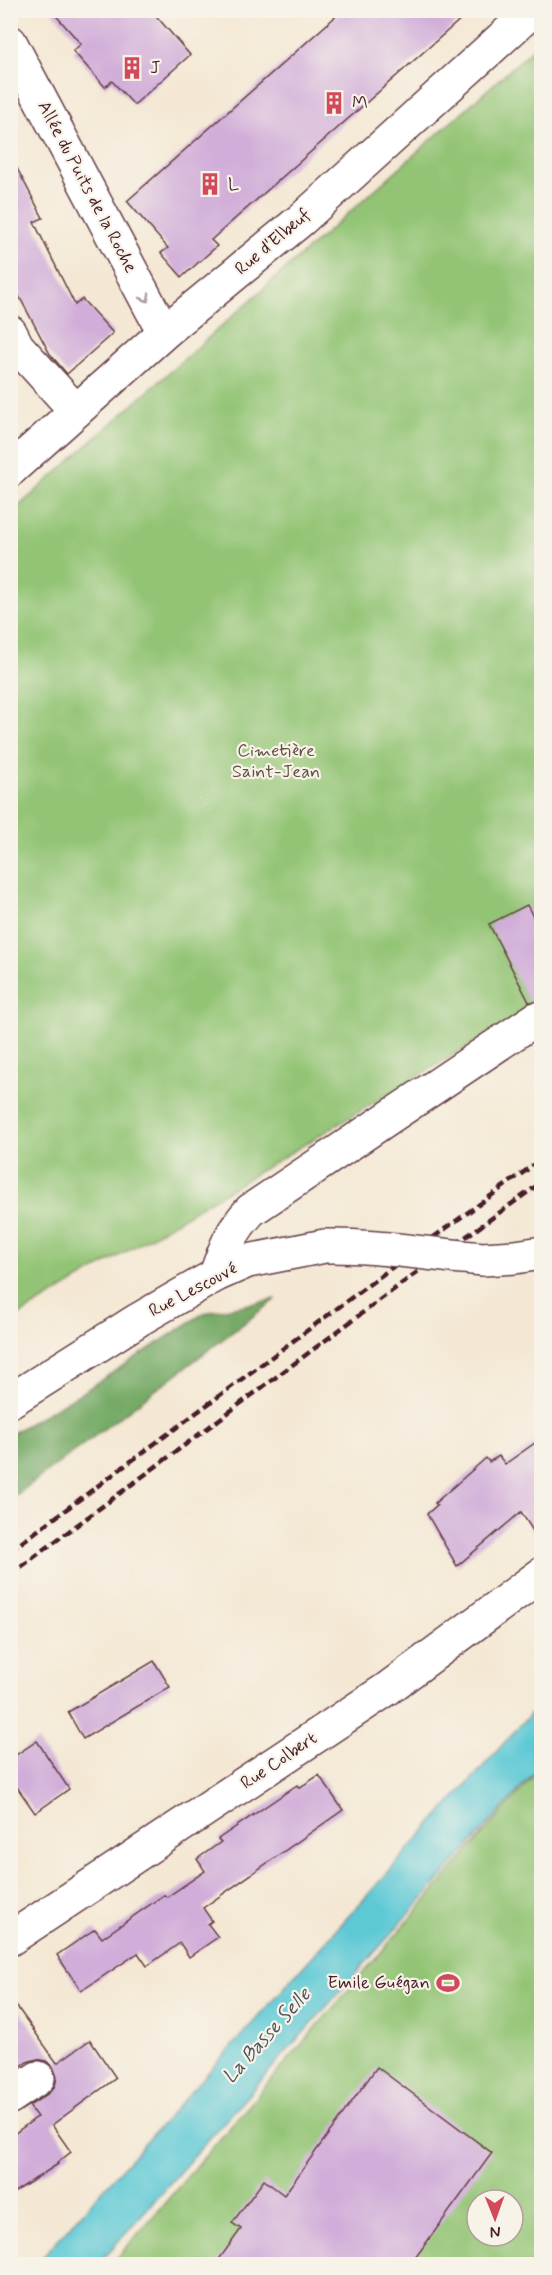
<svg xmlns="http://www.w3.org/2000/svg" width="552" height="2275" font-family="Mynerve,sans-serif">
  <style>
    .green { fill: #93c475; stroke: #6e7250; stroke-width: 1.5; fill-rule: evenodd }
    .forest { fill: #76aa66; stroke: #606448; stroke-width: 1.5 }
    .water { fill: #5dc9d5; stroke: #547480; stroke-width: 1.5 }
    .building { fill: #d1aed9 }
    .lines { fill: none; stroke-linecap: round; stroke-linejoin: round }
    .minor-casing { stroke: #643d44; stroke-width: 36 }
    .minor { stroke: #fff; stroke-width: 33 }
    .rail { stroke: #4a1f2b; stroke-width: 4.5; stroke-dasharray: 9 4.5; stroke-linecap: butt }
    .minor-bridge-casing { stroke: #643d44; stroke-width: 36; stroke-linecap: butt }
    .minor-bridge { stroke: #fff; stroke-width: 33 }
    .oneway { stroke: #ae9aa0 }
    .labels { text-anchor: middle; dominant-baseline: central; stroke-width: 4.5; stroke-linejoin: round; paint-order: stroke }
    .poi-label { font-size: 18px; fill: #4a1f2b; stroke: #f7f3e8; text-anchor: start }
    .street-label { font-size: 18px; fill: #4a1f2b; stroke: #f7f3e8 }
    .park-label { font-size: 18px; fill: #605141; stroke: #f7f3e8 }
    .water-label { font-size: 20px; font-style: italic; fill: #50525e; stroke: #f7f3e8 }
  </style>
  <rect width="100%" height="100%" fill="#f7f3e8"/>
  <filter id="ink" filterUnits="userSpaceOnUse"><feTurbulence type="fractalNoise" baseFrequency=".0167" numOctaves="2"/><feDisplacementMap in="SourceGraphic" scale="12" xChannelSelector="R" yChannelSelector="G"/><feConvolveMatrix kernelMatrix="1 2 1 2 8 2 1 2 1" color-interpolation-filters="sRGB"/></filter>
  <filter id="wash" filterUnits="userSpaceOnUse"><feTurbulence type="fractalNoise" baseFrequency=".008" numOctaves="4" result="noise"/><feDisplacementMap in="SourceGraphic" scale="24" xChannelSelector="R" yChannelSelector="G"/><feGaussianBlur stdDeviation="1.35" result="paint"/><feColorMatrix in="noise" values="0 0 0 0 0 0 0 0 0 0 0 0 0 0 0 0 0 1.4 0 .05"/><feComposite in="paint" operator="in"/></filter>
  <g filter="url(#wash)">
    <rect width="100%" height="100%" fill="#f4e8d4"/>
    <g class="green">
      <polygon points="541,42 541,1025 529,1010 20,1315 11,1297 11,513"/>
      <path d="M541,1767v497h-429zM477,2200h36v36h-36z"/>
    </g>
    <polygon class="forest" points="276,1299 11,1499 11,1434 86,1390 204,1313"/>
    <polygon class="water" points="541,1702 541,1765 98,2264 36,2264"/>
    <g id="blocks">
      <g class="building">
        <polygon points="51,10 151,10 190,55 134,105 112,81 105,87 73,51 81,44"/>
        <polygon points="343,10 471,10 211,240 217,246 182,277 161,253 168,248 127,201"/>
        <polygon points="10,155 43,218 34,222 75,305 82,299 113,333 67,374 50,354 10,279"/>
        <polygon points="527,905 542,934 542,1002 529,1002 489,924"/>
        <polygon points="542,1438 542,1545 521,1512 457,1566 427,1514 437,1505 435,1503 486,1458 489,1462 499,1456 505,1464"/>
        <polygon points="154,1661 170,1687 83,1739 68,1712"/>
        <polygon points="37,1741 69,1789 35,1813 10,1777 10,1759"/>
        <polygon points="319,1775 343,1810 203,1908 212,1921 208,1924 218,1937 189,1957 180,1943 147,1966 138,1953 81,1991 57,1955 95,1929 102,1938 164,1895 167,1897 205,1871 197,1859 221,1842 218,1839 297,1785 299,1788"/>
        <polygon points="10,1997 57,2063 90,2040 116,2078 52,2125 71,2152 57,2163 58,2164 10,2195 10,2137 37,2117 29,2106 49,2093 55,2086 57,2077 53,2067 46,2061 37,2059 27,2062 10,2074"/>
        <polygon points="377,2067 492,2153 410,2265 215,2265 241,2229 232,2223 264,2180 284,2195"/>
      </g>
    </g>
  </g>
  <g filter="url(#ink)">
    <use href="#blocks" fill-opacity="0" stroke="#643d44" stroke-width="1.5"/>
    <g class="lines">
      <g class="minor-casing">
        <g id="minor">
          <polyline points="10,42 152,310 157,319 168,329"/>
          <polyline points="10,332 17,346 76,411"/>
          <polyline points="10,470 168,329 302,219 533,10"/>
          <polyline points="483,1259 515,1257 542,1253"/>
          <path d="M216,1275c9,-27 15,-44 35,-65l285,-191"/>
          <polyline points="10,1401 138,1320 216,1275 248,1261 325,1246"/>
          <polyline points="10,1939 387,1689 542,1574"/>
          <polyline points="10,2097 38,2078"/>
        </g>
      </g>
      <use href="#minor" class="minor"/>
      <g class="rail">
        <polyline points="10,1551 413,1252 542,1159"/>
        <polyline points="10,1575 424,1267 542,1182"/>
      </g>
      <g class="minor-bridge-casing">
        <path id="minor-bridge" d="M325,1246c53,-1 105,9 158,13"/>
      </g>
      <use href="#minor-bridge" class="minor-bridge"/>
    </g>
    <defs><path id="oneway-chevron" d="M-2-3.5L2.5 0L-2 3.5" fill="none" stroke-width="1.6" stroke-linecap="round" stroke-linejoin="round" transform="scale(1.5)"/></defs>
    <use class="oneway" href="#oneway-chevron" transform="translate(146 298) rotate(62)"/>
  </g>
  <defs>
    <g id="building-bare" transform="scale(1.8)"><path d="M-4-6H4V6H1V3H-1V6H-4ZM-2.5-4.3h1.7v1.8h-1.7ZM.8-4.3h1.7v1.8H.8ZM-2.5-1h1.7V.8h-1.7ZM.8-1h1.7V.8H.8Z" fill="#d1495b" stroke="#f7f3e8" stroke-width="2.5" paint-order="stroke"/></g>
    <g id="stadium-bare" transform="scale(1.8)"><path d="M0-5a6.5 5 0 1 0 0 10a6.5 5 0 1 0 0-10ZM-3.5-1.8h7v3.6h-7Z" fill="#d1495b" stroke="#f7f3e8" stroke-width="2.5" paint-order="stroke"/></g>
  </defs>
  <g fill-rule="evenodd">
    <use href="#building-bare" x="132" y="68"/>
    <use href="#building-bare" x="334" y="103"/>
    <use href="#building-bare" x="210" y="184"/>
    <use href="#stadium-bare" x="448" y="1983"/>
  </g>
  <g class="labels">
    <g class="poi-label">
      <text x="150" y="68">J</text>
      <text x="352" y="103">M</text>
      <text x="228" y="184">L</text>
      <text x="430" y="1983" text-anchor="end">Emile Guégan</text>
    </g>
    <g class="street-label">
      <text transform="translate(87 187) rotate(62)">Allée du Puits de la Roche</text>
      <text transform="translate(273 242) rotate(-40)">Rue d'Elbeuf</text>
      <text transform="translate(193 1290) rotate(-28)">Rue Lescouvé</text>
      <text transform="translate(279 1761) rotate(-34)">Rue Colbert</text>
    </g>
    <g class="park-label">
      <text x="276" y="751">Cimetière<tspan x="276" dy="21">Saint-Jean</tspan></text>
    </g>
    <g class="water-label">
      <text transform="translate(267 2036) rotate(-48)">La Basse Selle</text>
    </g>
  </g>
  <rect width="552" height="2275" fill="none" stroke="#f7f3e8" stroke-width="36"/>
  <g transform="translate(495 2218) rotate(179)"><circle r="28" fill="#f7f3e8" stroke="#b29e9c" stroke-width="1.5"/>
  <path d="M0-4.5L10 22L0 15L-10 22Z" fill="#d1495b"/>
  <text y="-9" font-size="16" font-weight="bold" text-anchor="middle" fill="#4a1f2b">N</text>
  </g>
</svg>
